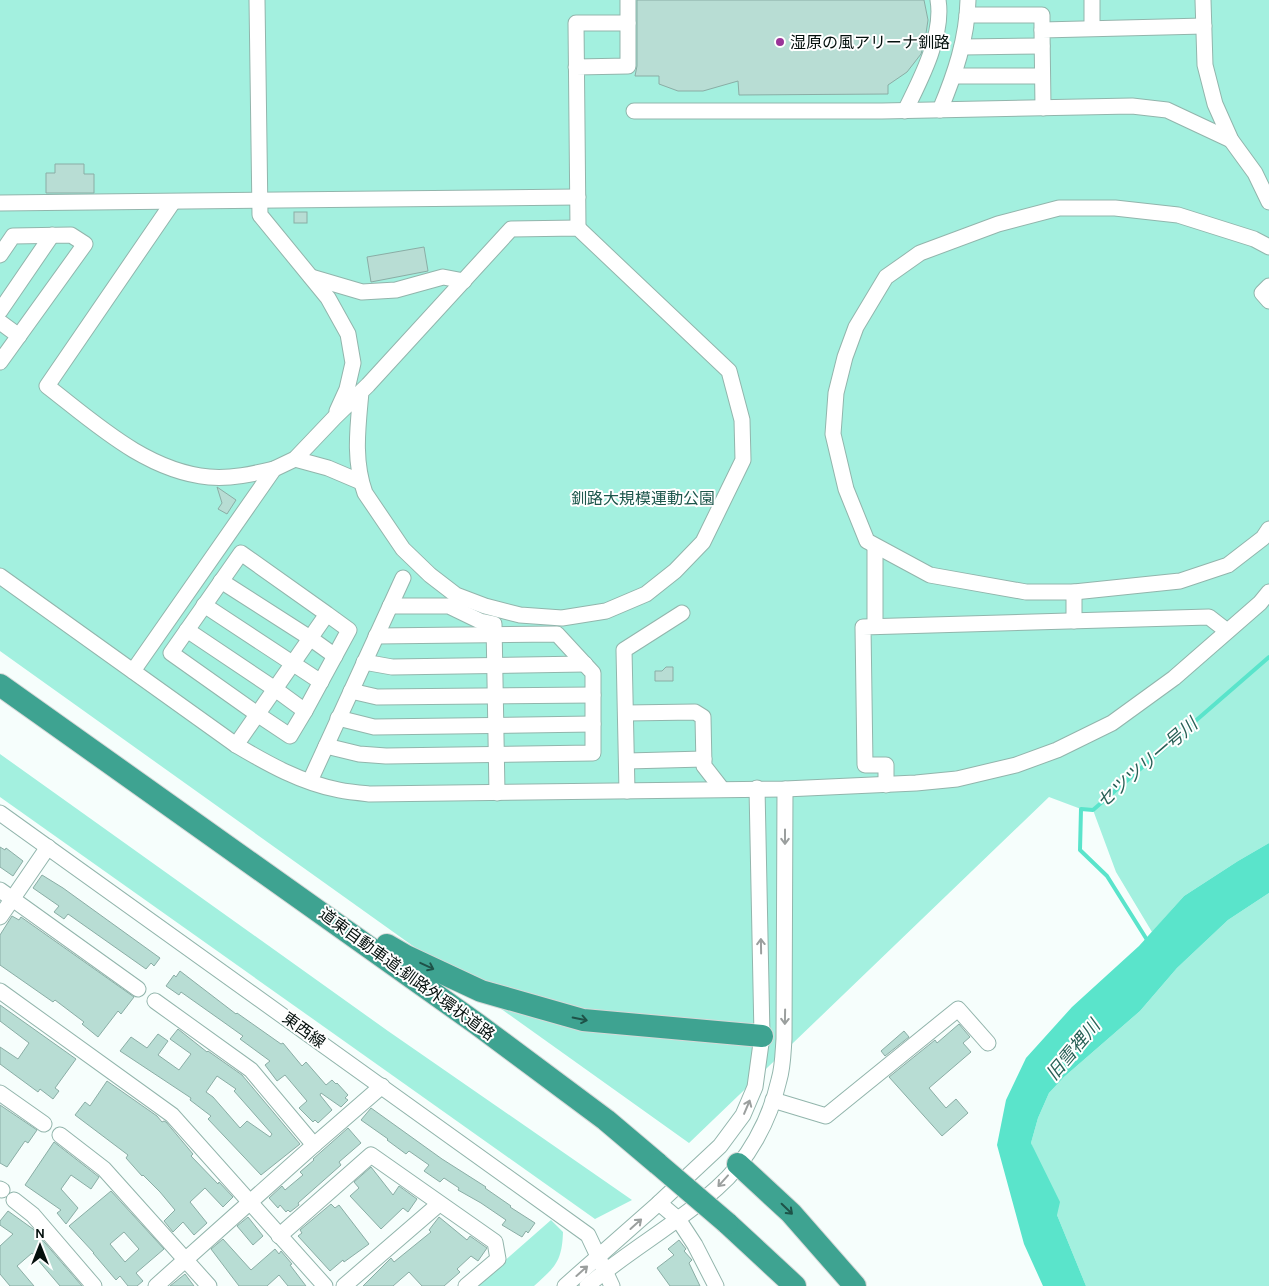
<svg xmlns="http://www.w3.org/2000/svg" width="1269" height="1286" font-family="Karla,'Noto Sans JP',sans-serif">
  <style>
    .green { fill: #a3f0df }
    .water { fill: #5ae4cb }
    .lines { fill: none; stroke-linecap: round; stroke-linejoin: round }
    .stream { stroke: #5ae4cb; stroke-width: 4 }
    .building { fill: #b8ddd4; stroke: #8aada5; fill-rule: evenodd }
    .minor-casing { stroke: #92b5ac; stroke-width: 17 }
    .highway-casing { stroke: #d7d9d8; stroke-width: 24 }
    .minor { stroke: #fff; stroke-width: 15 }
    .highway { stroke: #3ea391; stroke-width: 22 }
    .highway-bridge-casing { stroke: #d7d9d8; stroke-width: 24; stroke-linecap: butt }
    .highway-bridge { stroke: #3ea391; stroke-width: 22 }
    .oneway { stroke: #9b9f9e }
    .oneway2 { stroke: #1e5248 }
    .poi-dot { fill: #9a3498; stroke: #fff; stroke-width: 2 }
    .labels { text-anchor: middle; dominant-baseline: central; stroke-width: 4; stroke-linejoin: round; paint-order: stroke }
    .poi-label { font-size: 16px; fill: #04100d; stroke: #fff; text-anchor: start }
    .park-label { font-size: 16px; fill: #1c564b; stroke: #fff }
    .street-label { font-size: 16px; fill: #04100d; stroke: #fff }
    .water-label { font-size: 18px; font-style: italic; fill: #286056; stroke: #fff }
  </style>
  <rect width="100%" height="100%" fill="#f6fefc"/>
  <g class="green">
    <polygon points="0,0 1269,0 1269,843 1238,861 1184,896 1152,932 1116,872 1093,810 1081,809 1049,797 689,1143 0,651"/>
    <polygon points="0,754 388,1031 632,1200 595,1219 0,797"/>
    <polygon points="1269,893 1269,1286 1086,1286 1057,1215 1031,1143 1038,1118 1049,1093 1064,1077 1140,1011 1177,968 1228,920"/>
    <path d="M551,1220l12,12c-1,30 -8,35 -29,54h-58z"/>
  </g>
  <polygon class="water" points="1269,843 1269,893 1228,920 1177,968 1140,1011 1064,1077 1049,1093 1038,1118 1031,1143 1060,1202 1057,1215 1086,1286 1043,1286 1024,1244 997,1145 1006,1100 1026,1058 1072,1007 1139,946 1184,896 1238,861"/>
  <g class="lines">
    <polyline class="stream" points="1149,943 1107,876 1080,850 1081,809 1093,810 1269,657"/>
  </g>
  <g class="building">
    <polygon points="637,0 924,0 928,20 925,40 921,54 907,72 888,85 888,94 739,95 738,81 703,91 678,91 659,84 659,76 635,76 637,66"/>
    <polygon points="55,164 84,164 84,174 94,174 94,193 46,193 46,173 55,173"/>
    <rect x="294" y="212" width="13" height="11"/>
    <polygon points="424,247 428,271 371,282 367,257"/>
    <polygon points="217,487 236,500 227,514 218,509 222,503"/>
    <polygon points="666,667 673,667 673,681 655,681 655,671 662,671"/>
    <polygon points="0,847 5,850 6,848 23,861 13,876 0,867"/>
    <polygon points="42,875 63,888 160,958 154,966 151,963 146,969 68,914 64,919 54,912 59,906 33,888"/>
    <polygon points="12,916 19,920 21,917 134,997 121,1014 118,1011 98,1037 82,1024 84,1022 55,1000 53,1002 0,965 0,935"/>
    <polygon points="180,971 236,1014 237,1013 281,1044 283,1043 302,1066 306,1062 326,1085 332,1080 336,1084 337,1083 348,1095 345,1098 348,1100 341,1107 321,1093 320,1095 332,1110 318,1123 315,1120 313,1122 299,1108 307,1101 285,1075 277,1081 265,1065 270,1061 240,1039 243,1036 222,1021 181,992 179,995 166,986 174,975 176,977"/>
    <polygon points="0,1005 76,1059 55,1088 59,1091 53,1099 40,1089 38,1092 0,1064 0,1047 18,1059 29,1043 0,1021"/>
    <polygon points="959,1024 970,1037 963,1043 971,1052 929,1088 946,1108 956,1099 968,1113 942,1136 889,1077 935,1040 937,1043"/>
    <path d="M178,1029l29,23 1,-1 34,24 58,69 -39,31 -53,-56 3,-3 -21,-16 1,-2 -71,-47 11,-14 16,11 11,-14 10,7 -10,14 21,15 12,-16 -21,-15zM217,1076l19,13 -2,2 38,43 -2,3 -23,-16 -7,7 -27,-31 -7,-5z"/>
    <polygon points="904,1031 909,1037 885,1056 881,1051"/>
    <polygon points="107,1081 157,1116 162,1122 164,1121 166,1122 193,1154 191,1156 218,1184 219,1182 233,1197 223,1207 205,1188 190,1202 207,1223 194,1235 183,1222 173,1232 164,1221 175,1210 160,1192 143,1175 142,1176 126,1158 128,1155 75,1115 85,1102 90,1106"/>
    <polygon points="0,1105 37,1130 28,1143 25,1141 7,1167 0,1163"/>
    <polygon points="371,1108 442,1159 486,1187 485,1188 511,1206 510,1207 535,1223 528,1233 526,1231 522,1237 502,1225 506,1220 481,1203 458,1190 459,1188 444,1178 440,1182 424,1171 429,1165 409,1151 406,1154 387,1140 388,1139 361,1120"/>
    <polygon points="348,1128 361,1143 339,1162 341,1165 298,1203 299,1205 290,1212 288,1210 286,1212 280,1205 278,1208 269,1198 282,1186 285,1190 303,1175 300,1172 314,1160 313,1159"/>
    <polygon points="54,1142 99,1177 91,1189 71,1175 61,1189 78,1208 66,1224 57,1213 61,1210 25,1185"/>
    <polygon points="371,1167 393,1195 399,1186 417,1199 408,1212 403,1208 381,1229 350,1196 359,1188 354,1182"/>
    <path d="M111,1191l53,58 -28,24 7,8 -6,5h-9l-8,-10 -4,4 -23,-27h1l-25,-27zM124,1232l15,17 -14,13 -15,-18z"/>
    <polygon points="331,1204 335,1208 339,1205 369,1244 344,1262 343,1260 330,1271 298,1236 302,1233 300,1230"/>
    <polygon points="8,1211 33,1229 82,1286 60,1286 32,1253 17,1266 34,1286 10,1286 0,1274 0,1246 13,1234 0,1225 0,1221"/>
    <polygon points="248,1217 263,1236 253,1245 237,1226"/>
    <polygon points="439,1217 467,1240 470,1236 487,1248 478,1261 471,1256 457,1269 460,1272 444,1286 422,1286 409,1272 393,1286 363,1286 391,1258 394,1262 431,1232 429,1230"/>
    <polygon points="223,1239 251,1270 275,1249 279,1254 281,1251 292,1264 290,1265 306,1286 288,1286 279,1275 267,1286 239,1286 211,1249"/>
    <polygon points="679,1240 686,1249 684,1251 692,1260 689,1263 700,1286 670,1286 657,1268 674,1255 668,1249"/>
    <polygon points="185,1274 194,1286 170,1286"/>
  </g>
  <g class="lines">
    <g class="minor-casing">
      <g id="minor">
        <polyline points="257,0 260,215 328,298 348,334 353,363 347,389 337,411"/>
        <polyline points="1092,0 1092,28"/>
        <polyline points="1203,0 1205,65 1215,104 1231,140 1255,173 1269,202"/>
        <polyline points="967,15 1042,15 1042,30"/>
        <polyline points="628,23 628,0"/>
        <polyline points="962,47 1042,46"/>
        <polyline points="576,67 628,66 628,23 576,23 578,228"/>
        <polyline points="954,76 1042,76"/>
        <polyline points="1043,108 1042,30 1204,26"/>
        <path d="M940,110c15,-36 27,-71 28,-110"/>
        <polyline points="634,111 882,111 1132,106 1167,110 1231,140"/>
        <path d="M905,111c15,-30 39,-76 33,-111"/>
        <path d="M173,202l-126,184c48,37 99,85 162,91 22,2 44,-3 65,-8"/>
        <polyline points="0,203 578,197"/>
        <polyline points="1269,247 1254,239 1178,215 1115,208 1059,208 998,224 920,253 886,277 856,327 845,357 836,393 833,434 846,489 867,541 930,575 1026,592 1074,592 1180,581 1228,565 1263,538 1269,529"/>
        <polyline points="0,255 13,236 71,235 85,244 0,362"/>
        <polyline points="311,277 362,292 396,290 443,277 464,281"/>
        <polyline points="1269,286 1262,293 1269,301"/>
        <polyline points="0,311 52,235"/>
        <polyline points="0,322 19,336"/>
        <polyline points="295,459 328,468 361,482"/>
        <path d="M0,576l236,169c32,19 66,38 103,45 10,2 21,3 31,4l415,-5 131,-6 41,-4 59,-14 41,-15 55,-27 62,-45 86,-75 9,-11"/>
        <polyline points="221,581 310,638 335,656"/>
        <polyline points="1074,592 1074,621"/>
        <polyline points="204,605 321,682"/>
        <polyline points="390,606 449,606 480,621 494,624 497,793"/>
        <polyline points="875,626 875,546"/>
        <polyline points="187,630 275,689 305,711"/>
        <polyline points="364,662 392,667 585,664"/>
        <path d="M133,671l141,-202 21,-10 40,-42 33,-32 143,-156 67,-1 151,143 13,49 1,40 -40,82 -28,29 -29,23 -40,17 -44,7 -42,-3 -35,-9 -29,-11 -26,-20 -27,-26 -38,-56c-12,-33 -7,-67 -4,-101"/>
        <polyline points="351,691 377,697 593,695"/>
        <polyline points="626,713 695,712 703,717 704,766 722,789"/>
        <polyline points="338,718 374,727 593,724"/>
        <polyline points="236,745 327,614 241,553 171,653 257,714 290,736 305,711 349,630 327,614"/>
        <polyline points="326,746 359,754 386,756 593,753 593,673 557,634 376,636"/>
        <polyline points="627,761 704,759"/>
        <polyline points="310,781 403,578"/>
        <polyline points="886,785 886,765 865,765 863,627 1209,617 1227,631"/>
        <polyline points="627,791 624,650 682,613"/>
        <polyline points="0,813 588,1235 612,1286"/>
        <polyline points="0,890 138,989"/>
        <polyline points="0,917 48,847"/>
        <polyline points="0,991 172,1115 325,1286"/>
        <polyline points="155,1001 251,1070 314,1145"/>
        <polyline points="0,1093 44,1124"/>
        <polyline points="773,1100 826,1116 958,1009 988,1043"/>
        <polyline points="60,1135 104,1169 209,1286"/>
        <polyline points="0,1189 2,1190"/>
        <polyline points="14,1200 33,1215 94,1286"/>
        <polyline points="659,1203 678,1219 695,1245 716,1286"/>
        <polyline points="279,1236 371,1155 495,1242 498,1259 466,1286"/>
        <polyline points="156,1286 314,1145 382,1086"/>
        <polyline points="344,1286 439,1204"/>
        <polyline points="565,1286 659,1203 720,1146 743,1115 755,1087 762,1036 757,788"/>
        <path d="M587,1286c41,-35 90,-62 130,-98 31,-27 53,-68 62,-108 4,-13 4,-28 5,-41l1,-250"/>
      </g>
    </g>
    <g class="highway-casing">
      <g id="highway">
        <polyline points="0,685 477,1024 606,1120 658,1164"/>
        <polyline points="387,945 406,956 481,991 583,1020 762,1036"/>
        <polyline points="738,1164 791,1213 855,1286"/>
        <polyline points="727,1223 795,1286"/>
      </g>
    </g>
    <use href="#minor" class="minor"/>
    <use href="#highway" class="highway"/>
    <g class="highway-bridge-casing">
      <polyline id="highway-bridge" points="658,1164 727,1223"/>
    </g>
    <use href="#highway-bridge" class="highway-bridge"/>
  </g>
  <defs><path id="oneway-shaft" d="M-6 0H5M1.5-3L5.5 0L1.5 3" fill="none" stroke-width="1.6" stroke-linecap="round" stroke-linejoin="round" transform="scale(1.25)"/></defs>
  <g class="oneway">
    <use href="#oneway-shaft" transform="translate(785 837) rotate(90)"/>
    <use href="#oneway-shaft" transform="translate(761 946) rotate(-91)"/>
    <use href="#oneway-shaft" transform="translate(785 1017) rotate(91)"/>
    <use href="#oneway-shaft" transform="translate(747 1107) rotate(-67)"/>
    <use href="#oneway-shaft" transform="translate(723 1181) rotate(132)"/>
    <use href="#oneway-shaft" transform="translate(636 1224) rotate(-42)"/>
    <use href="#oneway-shaft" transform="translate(582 1271) rotate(-42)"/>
  </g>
  <g class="oneway2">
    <use href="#oneway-shaft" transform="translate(427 966) rotate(25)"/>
    <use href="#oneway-shaft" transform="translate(580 1019) rotate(11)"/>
    <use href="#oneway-shaft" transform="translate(787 1209) rotate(44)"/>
  </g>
  <circle class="poi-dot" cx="780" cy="42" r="5"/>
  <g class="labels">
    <g class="poi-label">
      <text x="790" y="42">湿原の風アリーナ釧路</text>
    </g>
    <g class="park-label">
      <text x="643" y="498">釧路大規模運動公園</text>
    </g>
    <g class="street-label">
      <text transform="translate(407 974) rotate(36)">道東自動車道;釧路外環状道路</text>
      <text transform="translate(304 1030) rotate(36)">東西線</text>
    </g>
    <g class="water-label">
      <text transform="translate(1147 763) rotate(-41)">セツツリ一号川</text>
      <text transform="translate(1073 1050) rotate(-50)">旧雪裡川</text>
    </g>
  </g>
  <g transform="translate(40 1246)" stroke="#ffffff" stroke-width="4" paint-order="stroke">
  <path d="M0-4L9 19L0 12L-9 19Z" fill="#04100d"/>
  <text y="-8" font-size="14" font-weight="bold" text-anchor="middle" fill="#04100d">N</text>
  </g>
</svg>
